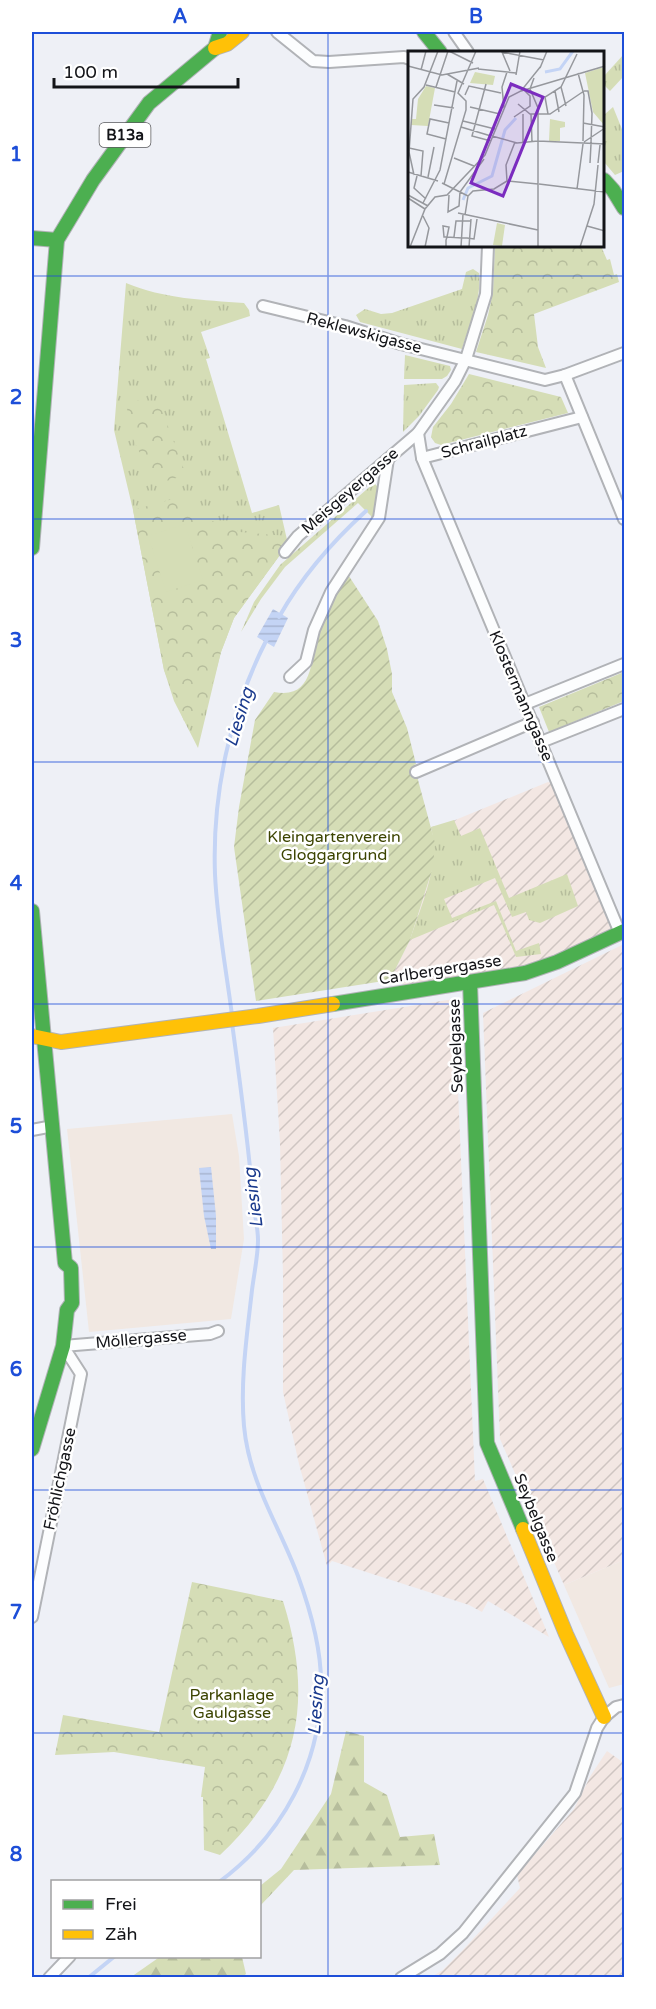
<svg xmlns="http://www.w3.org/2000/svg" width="656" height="2009" font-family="'Varela Round',sans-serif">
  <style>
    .commercial { fill: #f1e8e2 }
    .industrial { fill: url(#industrial-furrows) }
    .grass { fill: url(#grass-tufts) }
    .forest { fill: url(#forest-firs) }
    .park { fill: url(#park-crowns) }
    .garden { fill: url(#garden-furrows) }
    .pitch { fill: #d5ddb6 }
    .water { fill: url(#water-rules) }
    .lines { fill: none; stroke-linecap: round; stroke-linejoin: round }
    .stream { stroke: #c4d4f5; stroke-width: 4 }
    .street-casing { stroke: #b1b3b7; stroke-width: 14 }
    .fast-casing { stroke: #b1b3b7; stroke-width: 16 }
    .slow-casing { stroke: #b1b3b7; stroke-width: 16 }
    .street { stroke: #fcfdfe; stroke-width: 10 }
    .fast { stroke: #4caf50; stroke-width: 14 }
    .slow { stroke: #ffc107; stroke-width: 14 }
    .grid { fill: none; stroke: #1d4ed8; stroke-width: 1.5; stroke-opacity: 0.55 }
    .labels { text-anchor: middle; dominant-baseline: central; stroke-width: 5; stroke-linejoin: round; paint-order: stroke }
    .shield { fill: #fff; stroke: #5a5a5d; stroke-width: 1.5 }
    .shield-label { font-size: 15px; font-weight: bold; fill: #131418 }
    .street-label { font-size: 16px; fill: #131418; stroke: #fff }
    .park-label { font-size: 16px; fill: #3c4400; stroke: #fff }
    .water-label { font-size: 18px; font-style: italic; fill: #1a3a8d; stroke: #fff }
    .inset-river { fill: none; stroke: #c4d4f5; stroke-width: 3 }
    .inset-road { fill: none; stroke: #96989d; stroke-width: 1.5 }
    .view { fill: #7b2cbf; fill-opacity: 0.15; stroke: #7b2cbf; stroke-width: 3 }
    .inset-edge { fill: none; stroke: #131418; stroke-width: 3 }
    .neatline { fill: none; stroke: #1d4ed8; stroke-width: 2 }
    .grid-label { font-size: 20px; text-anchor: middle; font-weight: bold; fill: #1d4ed8 }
  </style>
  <defs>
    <pattern id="industrial-furrows" width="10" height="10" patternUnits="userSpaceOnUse" patternTransform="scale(1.5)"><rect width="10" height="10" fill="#f3e7e3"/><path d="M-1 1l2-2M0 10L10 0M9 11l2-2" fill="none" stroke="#cfc5c2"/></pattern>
    <pattern id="grass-tufts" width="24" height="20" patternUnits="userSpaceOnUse" patternTransform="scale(1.5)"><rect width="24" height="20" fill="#d5ddb6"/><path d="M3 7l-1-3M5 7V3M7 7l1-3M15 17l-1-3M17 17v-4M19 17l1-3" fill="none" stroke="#b6bd9c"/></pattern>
    <pattern id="forest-firs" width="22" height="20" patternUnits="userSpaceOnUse" patternTransform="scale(1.5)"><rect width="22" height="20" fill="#d5ddb6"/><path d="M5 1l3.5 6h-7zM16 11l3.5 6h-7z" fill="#b6bd9c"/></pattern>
    <pattern id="park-crowns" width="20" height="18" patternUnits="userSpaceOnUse" patternTransform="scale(1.5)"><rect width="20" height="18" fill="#d5ddb6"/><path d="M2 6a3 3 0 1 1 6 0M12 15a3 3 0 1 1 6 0" fill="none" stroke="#b6bd9c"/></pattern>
    <pattern id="garden-furrows" width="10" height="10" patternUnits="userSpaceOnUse" patternTransform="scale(1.5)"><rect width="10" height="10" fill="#d5ddb6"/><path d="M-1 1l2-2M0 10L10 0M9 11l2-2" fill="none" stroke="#b6bd9c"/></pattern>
    <pattern id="water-rules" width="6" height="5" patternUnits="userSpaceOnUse" patternTransform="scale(1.5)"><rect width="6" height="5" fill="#c4d4f5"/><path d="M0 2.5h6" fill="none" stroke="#a8b5d1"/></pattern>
  </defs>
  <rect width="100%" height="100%" fill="#eef0f6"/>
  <g class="commercial">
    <polygon points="232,1114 239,1156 244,1239 231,1319 89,1332 67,1129"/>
    <polygon points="624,1560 624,1684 609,1688 564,1585"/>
  </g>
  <g class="industrial">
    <polygon points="548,782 559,786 620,933 557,962 421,990 390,980 410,940 433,867 435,843 431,827 443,825"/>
    <polygon points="624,944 624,1560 564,1585 500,1439 483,1013"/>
    <polygon points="454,999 475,1481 483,1479 549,1637 488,1601 482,1612 469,1605 332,1561 327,1566 299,1464 283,1392 283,1276 280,1143 273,1028"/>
    <polygon points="607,1751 624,1763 624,1977 431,1977 443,1970 462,1951 520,1888 517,1875 574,1809 591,1775"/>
  </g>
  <g class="grass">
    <polygon points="624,54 624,76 610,91 604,85 604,76"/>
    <polygon points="613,107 624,134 624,171 615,175 604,162 604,115"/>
    <path d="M473,269l6,4c3,26 -10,53 -17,76l-102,-27 -4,-7 9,-6 16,5 11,-1 70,-24 4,-17z"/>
    <path d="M126,283c38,16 78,17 118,20l5,7 1,6 -49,16 9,26 -4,1 46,154 27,-8 9,39 -54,74 -13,34 -23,96 -24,-47 -10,-31 -31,-160 -19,-80z"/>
    <polygon points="405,355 450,366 451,370 447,376 442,379 404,379"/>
    <polygon points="436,383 439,387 438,390 419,416 403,432 404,385"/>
    <polygon points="374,483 379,488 377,511 373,518 358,503 285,567 261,599 241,632 254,602 280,565"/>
    <path d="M454,820l7,16 19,-8 29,70 58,-24 11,32 -38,17 -11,-3 -3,-8 -14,5 -17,-39 -51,21 8,19 44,-17 20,50 23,-8 2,11 -25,3 -22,-52 -84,35c12,-37 30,-74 21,-113z"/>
  </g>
  <g class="forest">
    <polygon points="346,1731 364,1736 364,1782 387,1795 400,1837 434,1834 440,1865 294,1870 260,1906 260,1886 281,1869 331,1794"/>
    <polygon points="161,1956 242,1957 246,1974 241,1978 131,1977"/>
  </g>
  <g class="park">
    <polygon points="495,246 601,246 607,260 610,259 614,275 617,274 619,282 534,314 538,347 546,368 476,352 488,315 493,292"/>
    <polygon points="469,374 561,397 568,413 441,445 435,443 431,437 433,427 451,404"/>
    <polygon points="128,400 159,402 186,475 163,482 144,462 126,424"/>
    <polygon points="173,499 194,514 240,532 285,536 288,544 234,618 221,652 205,712 184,721 164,670 133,510"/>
    <polygon points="624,672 624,701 549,732 539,707"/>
    <path d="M192,1582l91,19c32,102 15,180 -63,254l-16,-5 -1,-53h-2l4,-30 -91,-15 -59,3 8,-40 96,17z"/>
  </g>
  <path class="garden" d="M347,573l31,48 9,28 5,25v18l15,36 9,36 -2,1 21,78 -2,24 -23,73 -20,40 -134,21 -22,-154 5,-40 16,-87 19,-28c41,8 36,-34 45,-61 7,-21 17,-39 28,-58z"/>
  <polygon class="pitch" points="185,524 203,580 166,592 148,536"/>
  <g class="water">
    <polygon points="273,609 288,618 274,647 257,637"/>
    <polygon points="211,1167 216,1216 216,1249 211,1249 204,1216 199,1168"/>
  </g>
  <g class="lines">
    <g class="stream">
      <path d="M279,617c22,-39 54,-76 87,-106"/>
      <path d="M232,1015c-6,-46 -15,-94 -17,-141 -3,-80 15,-163 52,-235"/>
      <path d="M219,1882c64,-47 103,-120 102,-200 0,-35 -11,-73 -23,-106 -19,-51 -49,-94 -54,-150 -4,-45 3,-91 8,-136 2,-16 6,-34 6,-50 0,-13 -4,-27 -5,-41 -5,-59 -13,-117 -21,-176"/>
      <polyline points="88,1978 115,1956"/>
    </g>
    <g class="street-casing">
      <g id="street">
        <polyline points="277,32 313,61 329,62 404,57 410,59"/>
        <polyline points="454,32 468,52"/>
        <polyline points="263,306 345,326 401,344 545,380 565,375 624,353"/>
        <polyline points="565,375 624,519"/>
        <polyline points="418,433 422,458 620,933"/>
        <polyline points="422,458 582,417"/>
        <polyline points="285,552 298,536 418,433 455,381 466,359 486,294 488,246"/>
        <polyline points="290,677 306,662 314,630 331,592 379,518 388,459"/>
        <polyline points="525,704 624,664"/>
        <polyline points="541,742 624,709"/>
        <polyline points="416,772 533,722"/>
        <polyline points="32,1130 53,1126"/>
        <polyline points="32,1617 81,1374 63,1346 210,1334 218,1331"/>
        <polyline points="49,1978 70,1956"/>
        <polyline points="401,1978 440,1954 463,1933 575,1793 597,1728 604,1717 616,1707 624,1705"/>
      </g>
    </g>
    <g class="fast-casing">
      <g id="fast">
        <polyline points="424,32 440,52"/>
        <polyline points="604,180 613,190 624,208"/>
        <polyline points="32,238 57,240"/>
        <polyline points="32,548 57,240 93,180 149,103 215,48 220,32"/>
        <polyline points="32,911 65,1263 71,1268 72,1303 67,1310 63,1346 32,1449"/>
        <polyline points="470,983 487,1443 523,1529"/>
        <polyline points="333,1004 525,973 557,962 624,931"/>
      </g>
    </g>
    <g class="slow-casing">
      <g id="slow">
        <polyline points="215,48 227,44 242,32"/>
        <polyline points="32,1036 61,1042 258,1016 333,1004"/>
        <polyline points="523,1529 566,1634 604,1717"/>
      </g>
    </g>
    <use href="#street" class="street"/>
    <use href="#fast" class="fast"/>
    <use href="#slow" class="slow"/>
  </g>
  <path class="grid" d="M328,32v1946M32,276h592M32,519h592M32,762h592M32,1004h592M32,1247h592M32,1490h592M32,1733h592"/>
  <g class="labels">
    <rect class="shield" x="99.5" y="123" width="51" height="24" rx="4.5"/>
    <g class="shield-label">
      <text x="125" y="135">B13a</text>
    </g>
    <g class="street-label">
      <text transform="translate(364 333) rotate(15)">Reklewskigasse</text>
      <text transform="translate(484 442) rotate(-15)">Schrailplatz</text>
      <text transform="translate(350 491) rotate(-41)">Meisgeyergasse</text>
      <text transform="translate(521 696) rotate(67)">Klostermanngasse</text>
      <text transform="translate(440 970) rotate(-9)">Carlbergergasse</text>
      <text transform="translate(456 1046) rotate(-92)">Seybelgasse</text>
      <text transform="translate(141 1339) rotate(-5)">Möllergasse</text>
      <text transform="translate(60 1479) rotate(-78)">Fröhlichgasse</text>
      <text transform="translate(536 1518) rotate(68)">Seybelgasse</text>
    </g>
    <g class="park-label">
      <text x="334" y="837">Kleingartenverein<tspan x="334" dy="18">Gloggargrund</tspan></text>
      <text x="232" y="1695">Parkanlage<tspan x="232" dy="18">Gaulgasse</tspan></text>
    </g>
    <g class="water-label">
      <text transform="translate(239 717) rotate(-73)">Liesing</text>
      <text transform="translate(253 1198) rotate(-97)">Liesing</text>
      <text transform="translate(316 1705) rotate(-86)">Liesing</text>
    </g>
  </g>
  <g transform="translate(408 51)">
    <rect width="196" height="196" fill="#eef0f6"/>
    <path d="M142,68l15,3v5l-5,1v13h-11z" fill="#d5ddb6"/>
    <path d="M196,16v58l-11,-13 -8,-39zM18,35l9,2 -7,38 -17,-1v-6h5l2,-20z" fill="#d5ddb6"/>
    <path d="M67,21l20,4 -2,9 -23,-2zM89,172l8,2 -3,21 -9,-1z" fill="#d5ddb6"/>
    <path class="inset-river" d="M137,21l15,-3 13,-18M55,149l5,-12 24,-12 13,-46 11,-12"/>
    <path class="inset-road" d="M41,0l24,12M0,15l34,9 37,-7M132,17l7,-17M70,18l38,4M13,19l5,-19M102,20l-8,-19 42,8M170,22l6,22 -1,46M39,23l17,10M108,24l4,-24M126,27l-4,11 8,19v139M78,33l-14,52 19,5M18,34l29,7M28,36l12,-36M153,36l5,19M113,40l84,-25M147,40l4,21M176,40h4l4,22 -1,30M57,44l4,-9 32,7M110,53l12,10h20l34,-23M26,54l20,3M62,56l30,7M96,57l-2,-21 5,-15M115,63v28M123,63l1,28M140,63l-3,-17 16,-10 16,-33M106,66l16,-11v-10l-6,-6M55,70l32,8M175,72l22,4M53,76l30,9M84,85l25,7 21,-2M38,88l-19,-5 3,-15 19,4M130,90l67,3M176,91l21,-14M1,97l14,3 -2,25M46,107l20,8M182,112l1,-19M190,112l2,-18M0,121l30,9M6,124l-5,-23 4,-53 11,-12 14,-36M9,125l-3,12 12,11M20,126l6,-30M99,130l-1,-16 9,-23M99,130l31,3M34,132l26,13M36,133l22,-74v-9l-8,-8 18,-42M131,133l66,8M169,138l6,-45M0,144l20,11M41,144l-1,17 11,-6 1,-14 24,-33M0,147l17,11M15,152l17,-33 17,-89M50,162l80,17M57,164l3,-19 5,-5 21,-2 13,-8M15,165l6,12 -4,19M179,175l18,5M46,186l2,-16h15M2,196l15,-38 10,-12 12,-2 38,-40 24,-58 12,-6 20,-25M38,196v-7l1,-3 2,-10 -6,-1 1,11h3l15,1h5l7,1 3,-20M53,196l2,-33M61,196l2,-28M172,196l14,-43 4,-39"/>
    <path class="view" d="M103,33l32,13 -40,99 -32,-13z"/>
    <rect width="196" height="196" class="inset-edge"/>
  </g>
  <rect width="656" height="2009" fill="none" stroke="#ffffff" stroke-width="66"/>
  <rect x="51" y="1880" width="210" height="78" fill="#ffffff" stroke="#a1a1a3" stroke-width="1.5"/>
  <rect x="63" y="1900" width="30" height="9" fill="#4caf50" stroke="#a1a1a3" stroke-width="1.5"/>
  <text x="105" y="1910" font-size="18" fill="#131418">Frei</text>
  <rect x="63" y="1930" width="30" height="9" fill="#ffc107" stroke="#a1a1a3" stroke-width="1.5"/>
  <text x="105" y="1940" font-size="18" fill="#131418">Zäh</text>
  <path d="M54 78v9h184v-9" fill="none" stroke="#131418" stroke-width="3"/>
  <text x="63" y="78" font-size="18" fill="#131418" stroke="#ffffff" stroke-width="4.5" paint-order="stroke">100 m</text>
  <rect x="33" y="33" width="590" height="1943" class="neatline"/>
  <g class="grid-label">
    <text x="180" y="23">A</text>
    <text x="476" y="23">B</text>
    <text x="16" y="161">1</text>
    <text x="16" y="404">2</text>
    <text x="16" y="647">3</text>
    <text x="16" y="890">4</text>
    <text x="16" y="1133">5</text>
    <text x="16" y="1376">6</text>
    <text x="16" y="1619">7</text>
    <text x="16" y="1861">8</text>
  </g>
</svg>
